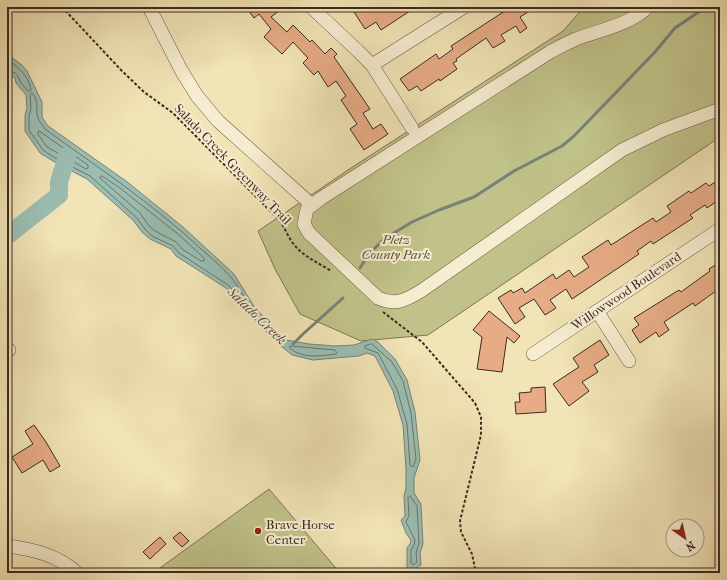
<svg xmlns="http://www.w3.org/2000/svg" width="727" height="580" font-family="'IM FELL French Canon',serif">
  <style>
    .green { fill: #c0c289; stroke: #7e7656 }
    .water { fill: #9bbeb2; stroke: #758379 }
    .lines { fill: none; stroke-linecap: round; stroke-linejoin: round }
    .shore { stroke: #6c746a; stroke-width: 1 }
    .stream { stroke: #758379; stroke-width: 3 }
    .river { stroke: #9bbeb2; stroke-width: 18 }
    .building { fill: #e7ac85; stroke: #3c2a23 }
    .minor-casing { stroke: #695848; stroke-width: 14 }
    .path { stroke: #3c2a23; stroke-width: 2; stroke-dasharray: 3 2; stroke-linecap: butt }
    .minor { stroke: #f6edd0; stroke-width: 13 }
    .poi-dot { fill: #8f2418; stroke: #f6edd0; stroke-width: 1.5 }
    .labels { text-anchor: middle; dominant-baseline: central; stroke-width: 4; stroke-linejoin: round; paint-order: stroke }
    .street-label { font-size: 13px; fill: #3c2a23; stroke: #f6edd0 }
    .park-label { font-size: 13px; font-style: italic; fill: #5d503c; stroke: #f6edd0 }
    .poi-label { font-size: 13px; fill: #3c2a23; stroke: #f6edd0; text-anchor: start }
    .water-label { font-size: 14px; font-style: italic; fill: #544f47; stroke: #f6edd0 }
  </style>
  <rect width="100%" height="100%" fill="#f1e4b6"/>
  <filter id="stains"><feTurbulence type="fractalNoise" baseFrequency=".005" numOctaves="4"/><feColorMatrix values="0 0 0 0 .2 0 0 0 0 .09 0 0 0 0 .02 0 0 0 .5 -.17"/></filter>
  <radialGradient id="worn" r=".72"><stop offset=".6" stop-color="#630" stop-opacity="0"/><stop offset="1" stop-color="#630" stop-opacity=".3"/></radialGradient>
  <g class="green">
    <polygon points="584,7 720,7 720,137 428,335 361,341 300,314 275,269 258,231 351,168 563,31"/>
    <polygon points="269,489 340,573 153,573"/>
  </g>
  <polygon class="water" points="7,54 22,65 27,71 42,102 42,117 48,126 126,181 183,227 234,274 255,308 286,340 309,344 335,346 354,345 372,339 378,342 395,359 407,380 415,412 420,460 414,478 414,493 421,504 423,544 420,553 421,565 414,569 413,573 407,573 407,548 410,544 411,540 406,533 401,520 405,516 404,496 406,488 406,469 403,425 393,391 375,356 367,353 359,356 313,360 292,355 275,341 226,288 176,256 171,249 150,239 142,232 133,220 87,179 53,161 40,153 25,131 25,115 27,108 26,95 16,83 15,78 12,76 7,76"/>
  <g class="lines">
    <g class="shore">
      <path d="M7,59c11,8 22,17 24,31l-3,1c-2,-3 -5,-5 -7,-8 -4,-7 -3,-13 -14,-10"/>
      <path d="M32,93c8,9 3,15 6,25 1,4 5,7 7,11 52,38 107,74 155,119 16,14 32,27 43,47l-1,2h-2l-12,-12 -49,-32 -6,-7 -21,-10 -7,-7 -9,-12 -46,-41 -35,-18 -12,-8 -14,-20v-14l2,-8 -1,-13z"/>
      <polygon points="39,131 88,165 88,168 86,169 47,147 38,134"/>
      <polygon points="102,176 120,188 178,234 204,258 204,261 201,261 182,249 176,242 155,231 149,226 140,213 101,179 100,177"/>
      <polygon points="372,344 392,362 403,381 411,413 416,459 413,467 410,465 407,424 397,389 378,353 365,348 365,346"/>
      <path d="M290,346l45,4 2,3 -2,1c-14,2 -34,5 -45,-6z"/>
      <polygon points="410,496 417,506 419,543 416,553 417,562 413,565 411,563 411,550 414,545 415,540 406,522 409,516 408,498"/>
    </g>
    <g class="stream">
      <polyline points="360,268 368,255 384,239 412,222 439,210 474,197 514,171 562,146 574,136 655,52 675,28 706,7"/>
      <polyline points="293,344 303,334 343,298"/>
    </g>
    <polyline class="river" points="7,236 59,195 59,182 67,156"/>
  </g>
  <g class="building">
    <polygon points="246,7 284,7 271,17 287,32 293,25 310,42 312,40 325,54 331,48 337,54 334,57 370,109 363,113 373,129 381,124 388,134 364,150 350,129 357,124 341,100 346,96 336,81 328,87 318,71 314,75 303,63 308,58 293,42 282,54 264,37 271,29 259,14 254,18"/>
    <polygon points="362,7 416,7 381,30 376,22 365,29 354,12"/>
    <polygon points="511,7 536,7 520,17 527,28 520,33 516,26 501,35 505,41 493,48 486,38 456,59 457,61 453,63 457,69 440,81 439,79 421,91 417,86 409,91 400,79 436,54 439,59 453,49 451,46"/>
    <polygon points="720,179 720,199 707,208 705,205 690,215 693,218 653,244 651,241 637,251 639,254 572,299 566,289 550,300 556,308 545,315 534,299 519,308 525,317 515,324 498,298 511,290 513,293 522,288 525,293 553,274 556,279 569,270 574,277 589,267 582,257 608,240 611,245 653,218 656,222 671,212 667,206 689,191 691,193 706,183 709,186"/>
    <polygon points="720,262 720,288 695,306 693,303 664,322 669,330 659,337 656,332 640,343 632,330 639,325 634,318 679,290 681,292 710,271 709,269"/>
    <polygon points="489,311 520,336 514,343 507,337 502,372 477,369 482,337 473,330"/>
    <polygon points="600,340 609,355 594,365 598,372 582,382 589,391 569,406 553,384 579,367 573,358"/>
    <polygon points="545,387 546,412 516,414 515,402 520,402 519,393 531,392 531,388"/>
    <polygon points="34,425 46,442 60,466 50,472 43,460 22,473 12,457 33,444 25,431"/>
    <polygon points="180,532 189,541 182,547 173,538"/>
    <polygon points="160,537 166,544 150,559 143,552"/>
  </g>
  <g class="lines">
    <g class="minor-casing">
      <g id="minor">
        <polyline points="149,7 181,70 197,96 218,121 312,205"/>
        <polyline points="311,7 358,51 372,65 412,128"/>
        <path d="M648,7c-19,18 -48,23 -72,32 -9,4 -17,8 -26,13l-230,147 -13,10 -3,15 5,9 69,65c18,8 28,2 43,-7l201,-141 41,-20 57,-21"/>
        <polyline points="372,65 464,7"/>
        <polyline points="597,311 629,361"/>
        <polyline points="7,351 9,350"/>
        <polyline points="533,354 720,229"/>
        <path d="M7,546c25,3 51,9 70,27"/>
      </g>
    </g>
    <g class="path">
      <path d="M62,7l59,63 23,22 29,21 108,109c4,7 7,14 11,20 10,14 25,20 39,29"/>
      <polyline points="383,312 422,342 475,403 481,417 481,435 460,521 461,532 472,554 476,573"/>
    </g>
    <use href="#minor" class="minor"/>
  </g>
  <circle class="poi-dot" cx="258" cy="531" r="4"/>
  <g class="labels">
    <g class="street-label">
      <text transform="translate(233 164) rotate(46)">Salado Creek Greenway Trail</text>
      <text transform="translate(626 291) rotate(-34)">Willowwood Boulevard</text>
    </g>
    <g class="park-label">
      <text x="396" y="239">Pletz<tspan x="396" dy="15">County Park</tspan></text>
    </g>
    <g class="poi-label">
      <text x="266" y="524">Brave Horse<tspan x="266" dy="15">Center</tspan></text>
    </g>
    <g class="water-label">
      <text transform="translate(257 316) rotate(44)">Salado Creek</text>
    </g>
  </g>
  <rect width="727" height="580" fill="none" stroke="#f1e4b6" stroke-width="24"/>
  <rect x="8" y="8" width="711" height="564" fill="none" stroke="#3c2a23" stroke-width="2"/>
  <rect x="12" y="12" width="703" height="556" fill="none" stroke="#3c2a23"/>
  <g transform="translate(685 538) rotate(146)"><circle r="19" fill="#f6edd0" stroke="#ac9f8b"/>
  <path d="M0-3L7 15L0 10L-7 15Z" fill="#8f2418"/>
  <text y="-6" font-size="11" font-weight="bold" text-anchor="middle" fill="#3c2a23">N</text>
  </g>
  <rect width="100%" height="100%" filter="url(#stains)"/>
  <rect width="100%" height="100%" fill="url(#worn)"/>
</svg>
